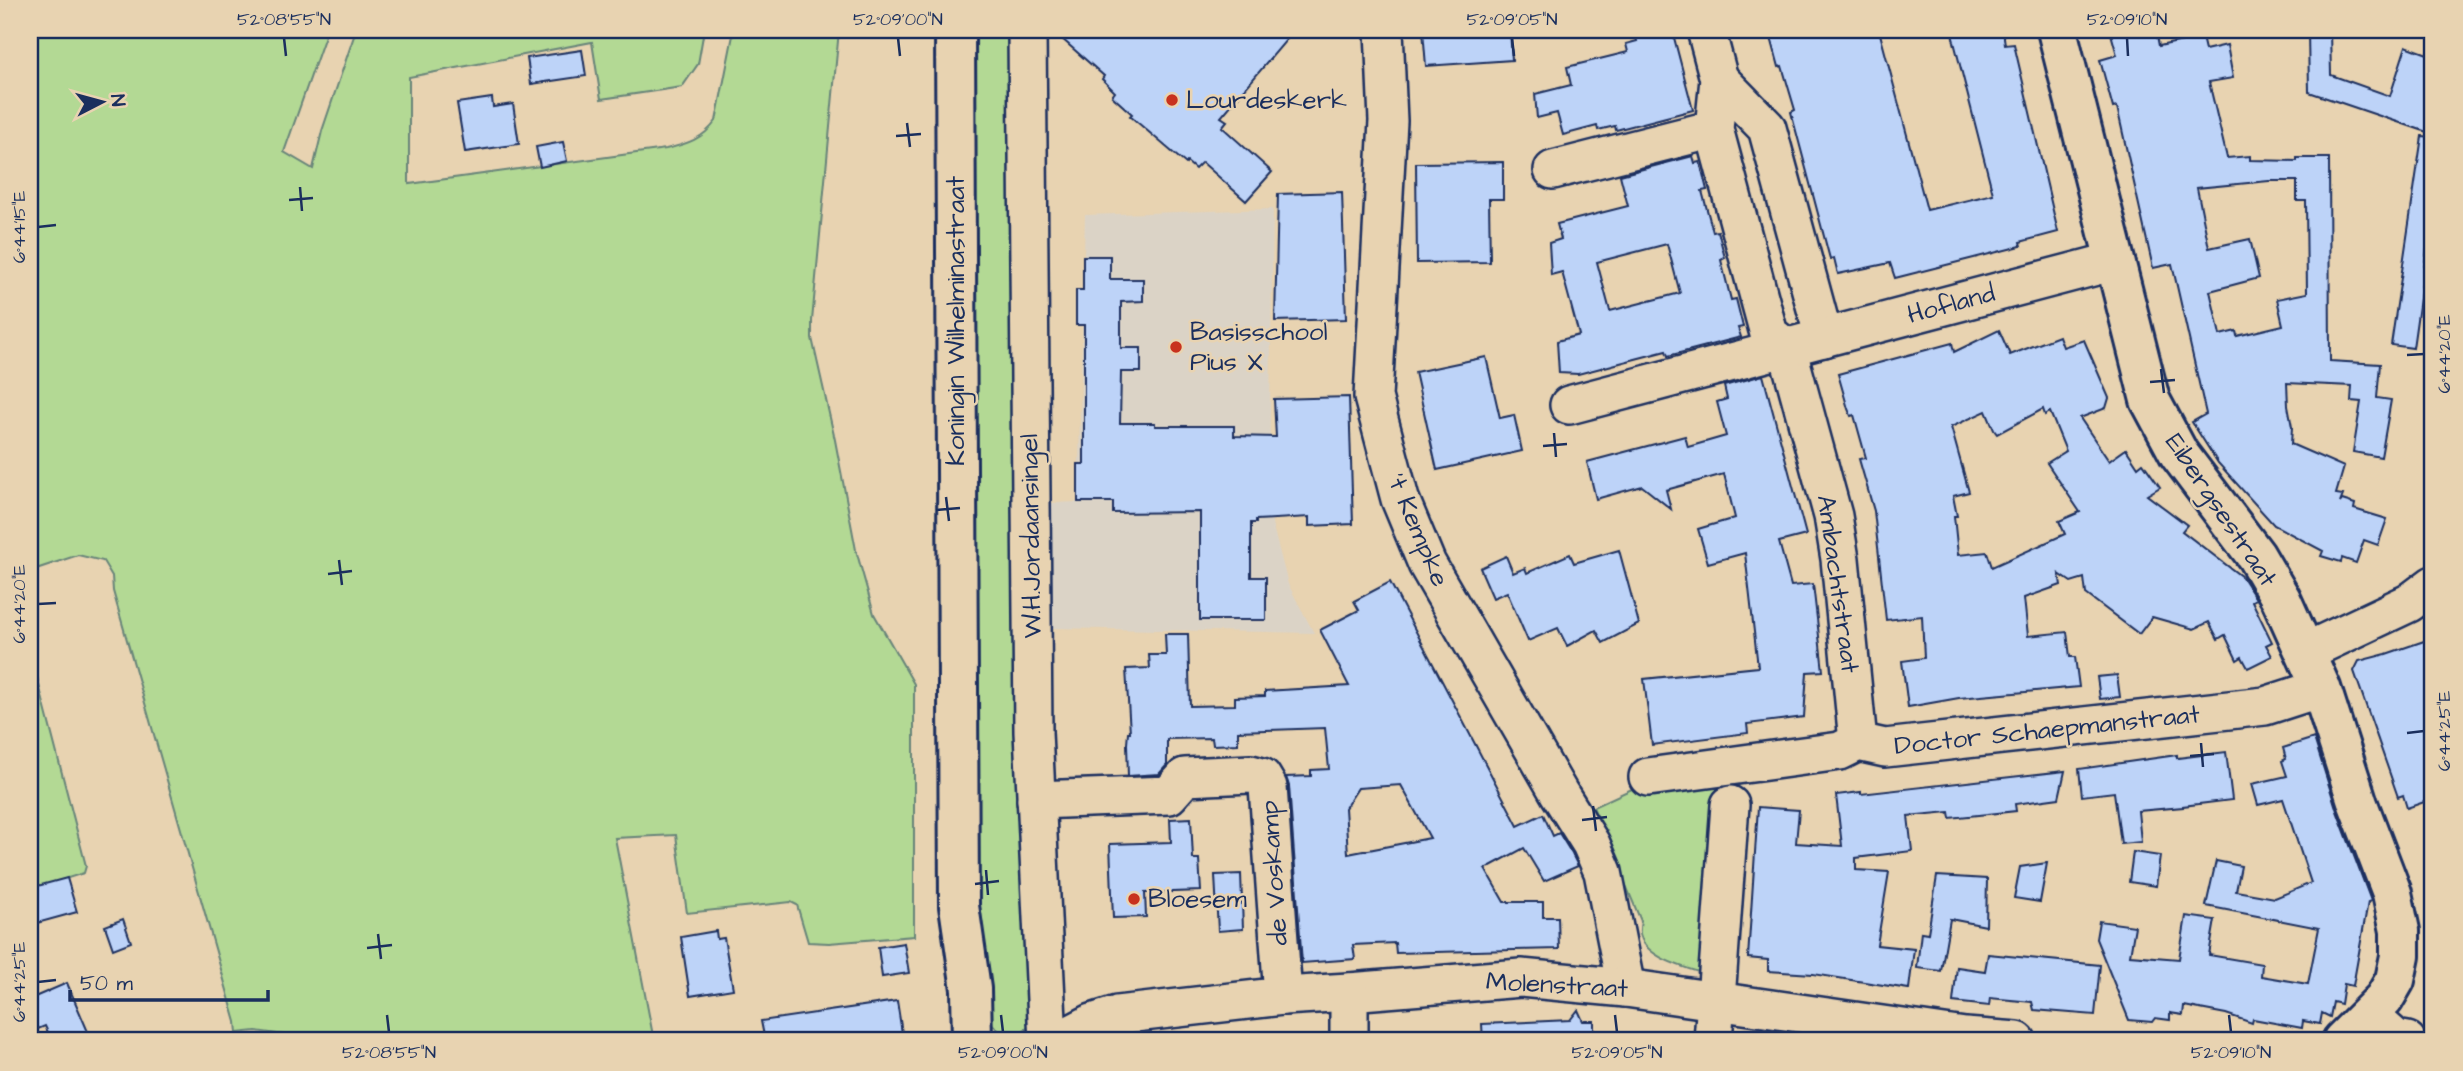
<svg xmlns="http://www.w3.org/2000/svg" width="2463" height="1071" font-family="'Architects Daughter',sans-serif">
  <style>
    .built { fill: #dbd3c6 }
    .green { fill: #b3d994; stroke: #678479; stroke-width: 2 }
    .building { fill: #bdd3f8; stroke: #1b2f5e; stroke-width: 2; fill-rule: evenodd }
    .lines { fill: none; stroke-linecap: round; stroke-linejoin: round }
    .minor-casing { stroke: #1b2f5e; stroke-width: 42 }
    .major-casing { stroke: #1b2f5e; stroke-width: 44 }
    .minor { stroke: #e8d3b1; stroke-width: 37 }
    .major { stroke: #e8d3b1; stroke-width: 38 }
    .ticks { fill: none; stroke: #1b2f5e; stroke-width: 2.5 }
    .poi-dot { fill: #c8321e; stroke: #e8d3b1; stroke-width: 2.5 }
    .labels { text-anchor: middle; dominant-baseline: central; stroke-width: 5; stroke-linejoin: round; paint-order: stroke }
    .poi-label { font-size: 26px; fill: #1b2f5e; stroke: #e8d3b1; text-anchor: start }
    .street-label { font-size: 26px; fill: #1b2f5e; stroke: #e8d3b1 }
    .neatline { fill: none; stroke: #1b2f5e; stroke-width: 2.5 }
    .ticks-label { font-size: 18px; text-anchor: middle; fill: #1b2f5e }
  </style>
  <rect width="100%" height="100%" fill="#e8d3b1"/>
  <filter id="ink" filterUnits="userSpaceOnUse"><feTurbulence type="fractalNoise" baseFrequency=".0143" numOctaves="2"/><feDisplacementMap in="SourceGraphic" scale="14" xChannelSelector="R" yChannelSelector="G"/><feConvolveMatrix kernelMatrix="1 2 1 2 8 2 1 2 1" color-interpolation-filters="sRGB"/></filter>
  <g filter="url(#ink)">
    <polygon class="built" points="1273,209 1269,479 1272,523 1288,584 1314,633 1051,628 1051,503 1078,502 1085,215"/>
    <g class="green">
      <path d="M30,30h297l-43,122 29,17 9,-38 34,-101h348l-6,34 -16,23 -81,12 -9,-57 -183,35v107l257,-35c21,-5 37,-10 50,-28l18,-91h105l-27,291v17l23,102 21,110 18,64 40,70v252l-85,7 -21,-1 -11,-37 -6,-3 -104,11 -11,-78 -61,3 39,203h-326l-72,-10 -19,2 -1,-11 -123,-431 -1,-15 -9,-15 -25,-6 -48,16z"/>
      <polygon points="975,30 1018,30 1031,1025 1021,1032 1001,1033 979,1010 973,786"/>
      <polygon points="30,650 86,866 84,873 30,890"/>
      <path d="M1726,774l-4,40 -5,164c-21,-8 -69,-17 -76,-41 -2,-4 -1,-11 0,-16l-48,-114 56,-26z"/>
    </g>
    <g class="building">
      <polygon points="1052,30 1276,30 1287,39 1221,117 1227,121 1222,127 1272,172 1246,201 1202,162 1195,169 1187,162 1186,164 1130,116 1132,114 1112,96 1115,92 1102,79 1104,76"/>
      <polygon points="1423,30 1510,30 1512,60 1426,66"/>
      <polygon points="1634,30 1672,30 1693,110 1616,130 1615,126 1598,130 1597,126 1563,135 1557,113 1537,118 1535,94 1571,85 1567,67 1628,52 1626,44 1637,41"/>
      <polygon points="1769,30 1879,30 1927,210 1993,194 1951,30 2003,30 2005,45 2014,44 2058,232 2020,242 2021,246 1895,278 1890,263 1838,274 1834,258 1830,259 1791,112 1795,110 1782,66 1779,67"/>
      <path d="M2110,30h46l3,16 43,-9 3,13 22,-5 6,33 -24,4 18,76 23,-2v4l47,1v-3h32l1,203 50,3 -3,34 14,2 -10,57 -28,-5 8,-50 -10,-1 1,-15 -65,-3 1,23 4,21 -1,17 53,23 -8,27 7,1 -3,8 2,-3 13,4 -1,5 33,10 -9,26 -14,-5 -8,23 -14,-5 -1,4 -20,-6 2,-5 -49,-26 -56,-62 -26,-41 14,-8 -34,-150 -19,4 -36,-161 -4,1 -13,-48 17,-5zM2269,181h28v20h9l1,92 -30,6 6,26 -46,11 -1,-5 -16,4 -10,-44 49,-13 -9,-39 -41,9 -12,-60z"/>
      <polygon points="2308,30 2330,30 2331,75 2390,96 2406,46 2433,56 2433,134 2309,92"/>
      <polygon points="582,50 586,76 531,84 527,58"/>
      <polygon points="492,98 493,107 513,104 519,144 465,152 457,103"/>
      <polygon points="2422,136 2433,137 2433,206 2413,348 2391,345"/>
      <polygon points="563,142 567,161 540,167 536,147"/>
      <path d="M1693,156l2,7 5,-1 7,28 -5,1 11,41 5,-1 7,27 -4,2 10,40 5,-1 7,28 -5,1 3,9 -73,19 -2,-5 -88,23 -19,-1 -2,-32 22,-6 -17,-63 -11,3 -2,-32 12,-4 -4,-15 71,-18 -8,-31zM1667,244l13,49 -70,18 -13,-49z"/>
      <polygon points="1503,162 1503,199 1489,199 1490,262 1417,263 1416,163"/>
      <polygon points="1342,192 1346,319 1275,321 1278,194"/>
      <polygon points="1083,256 1110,256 1110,279 1143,279 1143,301 1121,302 1121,348 1141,348 1141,372 1121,372 1120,423 1155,423 1155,426 1234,426 1234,436 1276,437 1274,399 1349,397 1353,524 1309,526 1309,517 1256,520 1256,523 1251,523 1251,577 1266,577 1266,620 1200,620 1200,512 1113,513 1113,502 1078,502 1078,464 1084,464 1084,325 1076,325 1076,290 1083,290"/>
      <path d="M1999,330l11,25 49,-19 4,11 21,-7 25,58 -3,10 -26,10 29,43 17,-12 12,18 5,-4 17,24 -13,8 40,30 -5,6 60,46 14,22 -4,2 20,41 -6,3 6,11 -24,12 -6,-11 -5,3 -12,-25 -7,4 -9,-17 -15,7 -42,-12 -13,17 -53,-40 -2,-16 -13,4 -12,-8 2,11 -37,13 4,38 39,-4 3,25h5l4,30 -120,11 -51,9 -6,-46 22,-3 -2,-42 -36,4 -12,-109 -15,-52 7,-1 -12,-43 -3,1 -3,-7 -10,-35 114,-31 2,9zM2043,409l2,6 5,-3 16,39 -19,12 33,49 -21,9 6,13 -73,33 -5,-15 -29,3 -4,-39h3l-4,-20 16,-4 -18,-65 35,-16 8,19 3,4z"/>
      <polygon points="1486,357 1500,418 1514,415 1522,451 1437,470 1415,372"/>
      <polygon points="1763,375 1806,535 1779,542 1791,586 1813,584 1823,671 1807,672 1804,717 1747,724 1748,733 1652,745 1644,679 1758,667 1745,553 1708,563 1701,539 1698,529 1735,518 1724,474 1666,490 1671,509 1642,486 1596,499 1587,462 1685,436 1688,447 1726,436 1717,402 1727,399 1724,386"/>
      <polygon points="1619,550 1639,624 1603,643 1596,630 1567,646 1558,628 1528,641 1507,592 1493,598 1480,568 1506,556 1513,573 1525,568 1527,573 1570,554 1574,563"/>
      <path d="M1390,582l128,244 25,-12 10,22 6,-3 13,21 6,12 -34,15 -20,-33 -39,21 19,33h39v15h15l1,32 -163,4 -1,-10 -42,2 2,14 -53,4 -13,-177 -3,-9 25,-1v-6l18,-1 -4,-41 -87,3v13l-25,1 -1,-7 -45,1v26l-8,9 -31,2 -1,-32 1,-12h2l-4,-63 24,-1 -1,-13h17l-1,-21h23l2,72 45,-1v-8l30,-1v-5l84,-5 -29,-56 39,-20 -5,-9zM1401,785l29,53 -82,16 -3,-46 13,-20z"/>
      <polygon points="2433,638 2433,695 2427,697 2433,720 2433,754 2426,757 2433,780 2433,799 2407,808 2403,795 2398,797 2354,671 2359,661 2386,654"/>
      <polygon points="2117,675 2120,697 2100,699 2097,677"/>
      <polygon points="2314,738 2337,811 2371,901 2368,902 2353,986 2344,984 2341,1004 2333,1002 2330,1017 2322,1013 2320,1024 2303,1021 2302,1028 2253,1019 2252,1023 2226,1014 2184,1006 2183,1015 2170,1013 2170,1020 2155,1018 2152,1022 2129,1020 2096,939 2099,921 2135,926 2130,955 2179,959 2186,916 2215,920 2209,955 2262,964 2261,976 2308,984 2319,928 2206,906 2216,861 2241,866 2236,891 2275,898 2311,883 2283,799 2258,805 2252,784 2287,776 2282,761 2286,759 2283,748"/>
      <polygon points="2226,752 2232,800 2183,806 2183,807 2138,811 2141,842 2121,844 2114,792 2082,796 2079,769 2177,755 2177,758"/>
      <polygon points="2065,771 2059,798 2015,804 2016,811 1950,818 1949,812 1908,816 1912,851 1856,858 1856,870 1889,872 1877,945 1914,949 1909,989 1813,974 1768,971 1768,960 1748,958 1758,807 1799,810 1796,843 1842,846 1836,795 1861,792 1861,794"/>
      <polygon points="1191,818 1193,859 1199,859 1201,891 1145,893 1146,917 1113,918 1110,844 1171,842 1170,819"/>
      <polygon points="2133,852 2160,856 2156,886 2129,882"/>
      <polygon points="2047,863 2040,902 2014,898 2020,867"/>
      <polygon points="1241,874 1243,929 1218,931 1215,875"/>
      <polygon points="1937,876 1987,879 1986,926 1950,919 1941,971 1917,968 1921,932 1928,933"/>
      <polygon points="67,878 77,912 30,925 30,888"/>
      <polygon points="123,919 131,942 113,949 105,926"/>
      <polygon points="716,931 717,939 724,938 733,989 690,996 681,937"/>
      <polygon points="904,943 909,973 882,977 878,947"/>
      <polygon points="1988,954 2100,965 2095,1015 2034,1010 2032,1002 1990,998 1989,1006 1953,1002 1957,967 1985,971"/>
      <polygon points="67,983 92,1041 52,1041 45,1026 38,1029 30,1009 30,999"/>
      <polygon points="897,1001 902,1033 849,1041 765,1041 761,1021"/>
      <polygon points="1578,1010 1583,1021 1594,1021 1594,1041 1483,1041 1482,1024 1570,1020"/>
    </g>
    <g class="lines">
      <g class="minor-casing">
        <g id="minor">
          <polyline points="1027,30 1033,732 1048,1041"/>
          <polyline points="1384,30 1388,121 1373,397 1400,499 1427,564 1559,793 1591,844 1603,872 1626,988"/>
          <polyline points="1706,30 1719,79 1714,129 1769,334 1787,348 1833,516 1840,559 1858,742"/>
          <polyline points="1719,79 1767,128 1824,338"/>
          <polyline points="1553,170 1714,129"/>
          <polyline points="1569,405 2115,261"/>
          <polyline points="2305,652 2409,603 2433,585"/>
          <polyline points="1648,777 1840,751 1858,742 1885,748 2265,706 2321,688"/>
          <polyline points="1036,800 1169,795 1185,777 1251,774 1262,777 1268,787 1283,996"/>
          <polyline points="2369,1015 2396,1039 2407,1041"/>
          <polyline points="1058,1041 1092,1023 1117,1015 1283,996 1349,992 1521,978 1626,988 1965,1037 2017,1041"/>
          <polyline points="1349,1041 1349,992"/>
          <polyline points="1713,1041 1730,805"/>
        </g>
      </g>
      <g class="major-casing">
        <g id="major">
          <polyline points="955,30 959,906 971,989 972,1041"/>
          <polyline points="2057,30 2150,400 2179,454 2256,556 2281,599 2321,688 2358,804 2392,893 2400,931 2400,956 2395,980 2384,999 2342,1041"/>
        </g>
      </g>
      <use href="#minor" class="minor"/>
      <use href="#major" class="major"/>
    </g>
  </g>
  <path class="ticks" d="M284,38l2,18M898,38l2,18M1512,38l2,18M2127,38l1,18M907,123l3,24M896,136l25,-2M300,187l2,24M289,200l24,-2M38,227l18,-2M2407,355l17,-1M2161,369l3,24M2150,382l25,-2M1554,433l2,24M1543,446l24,-2M946,497l3,24M936,510l24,-2M339,560l3,25M328,574l24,-3M38,604l18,-1M2407,733l17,-2M2201,743l2,24M2190,756l24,-2M1593,806l3,25M1582,820l25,-3M986,870l2,25M975,884l24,-3M378,934l3,25M367,948l25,-3M38,982l18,-2M387,1015l2,17M1001,1015l2,17M1615,1015l2,17M2229,1015l2,17"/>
  <g class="poi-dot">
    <circle cx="1172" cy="100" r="7"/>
    <circle cx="1176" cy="347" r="7"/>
    <circle cx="1134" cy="899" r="7"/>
  </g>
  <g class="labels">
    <g class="poi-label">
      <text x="1186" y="100">Lourdeskerk</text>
      <text x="1190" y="332">Basisschool<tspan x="1190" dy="30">Pius X</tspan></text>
      <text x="1148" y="899">Bloesem</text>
    </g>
    <g class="street-label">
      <text transform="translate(1951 304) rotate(-15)">Hofland</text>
      <text transform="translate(956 321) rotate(-90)">Koningin Wilhelminastraat</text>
      <text transform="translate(2221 510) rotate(56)">Eibergsestraat</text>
      <text transform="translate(1418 530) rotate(67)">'t Kempke</text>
      <text transform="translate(1031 536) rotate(-91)">W.H.Jordaansingel</text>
      <text transform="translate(1838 584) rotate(82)">Ambachtstraat</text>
      <text transform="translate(2047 730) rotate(-6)">Doctor Schaepmanstraat</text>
      <text transform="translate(1274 873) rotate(-94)">de Voskamp</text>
      <text transform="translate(1557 985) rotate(3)">Molenstraat</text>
    </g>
  </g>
  <rect width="2463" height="1071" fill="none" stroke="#e8d3b1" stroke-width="77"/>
  <g transform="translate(102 102) rotate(84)" stroke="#e8d3b1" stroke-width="5" paint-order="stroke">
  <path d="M0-5L12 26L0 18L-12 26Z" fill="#1b2f5e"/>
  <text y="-10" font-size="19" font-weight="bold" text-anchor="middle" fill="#1b2f5e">N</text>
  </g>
  <path d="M70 990v10h198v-10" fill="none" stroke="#1b2f5e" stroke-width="3.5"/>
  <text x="80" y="990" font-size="21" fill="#1b2f5e" stroke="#e8d3b1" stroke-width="5" paint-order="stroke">50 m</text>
  <rect x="38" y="38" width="2386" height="994" class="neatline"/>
  <g class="ticks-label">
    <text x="284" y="25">52°08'55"N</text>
    <text x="898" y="25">52°09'00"N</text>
    <text x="1512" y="25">52°09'05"N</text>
    <text x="2127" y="25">52°09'10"N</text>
    <text transform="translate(19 227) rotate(-90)" y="6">6°44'15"E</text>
    <text transform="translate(2444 354) rotate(-90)" y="6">6°44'20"E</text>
    <text transform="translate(19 604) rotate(-90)" y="6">6°44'20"E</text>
    <text transform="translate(2444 731) rotate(-90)" y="6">6°44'25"E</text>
    <text transform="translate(19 982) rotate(-90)" y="6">6°44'25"E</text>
    <text x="389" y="1058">52°08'55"N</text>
    <text x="1003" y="1058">52°09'00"N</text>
    <text x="1617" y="1058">52°09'05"N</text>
    <text x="2231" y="1058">52°09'10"N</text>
  </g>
</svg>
